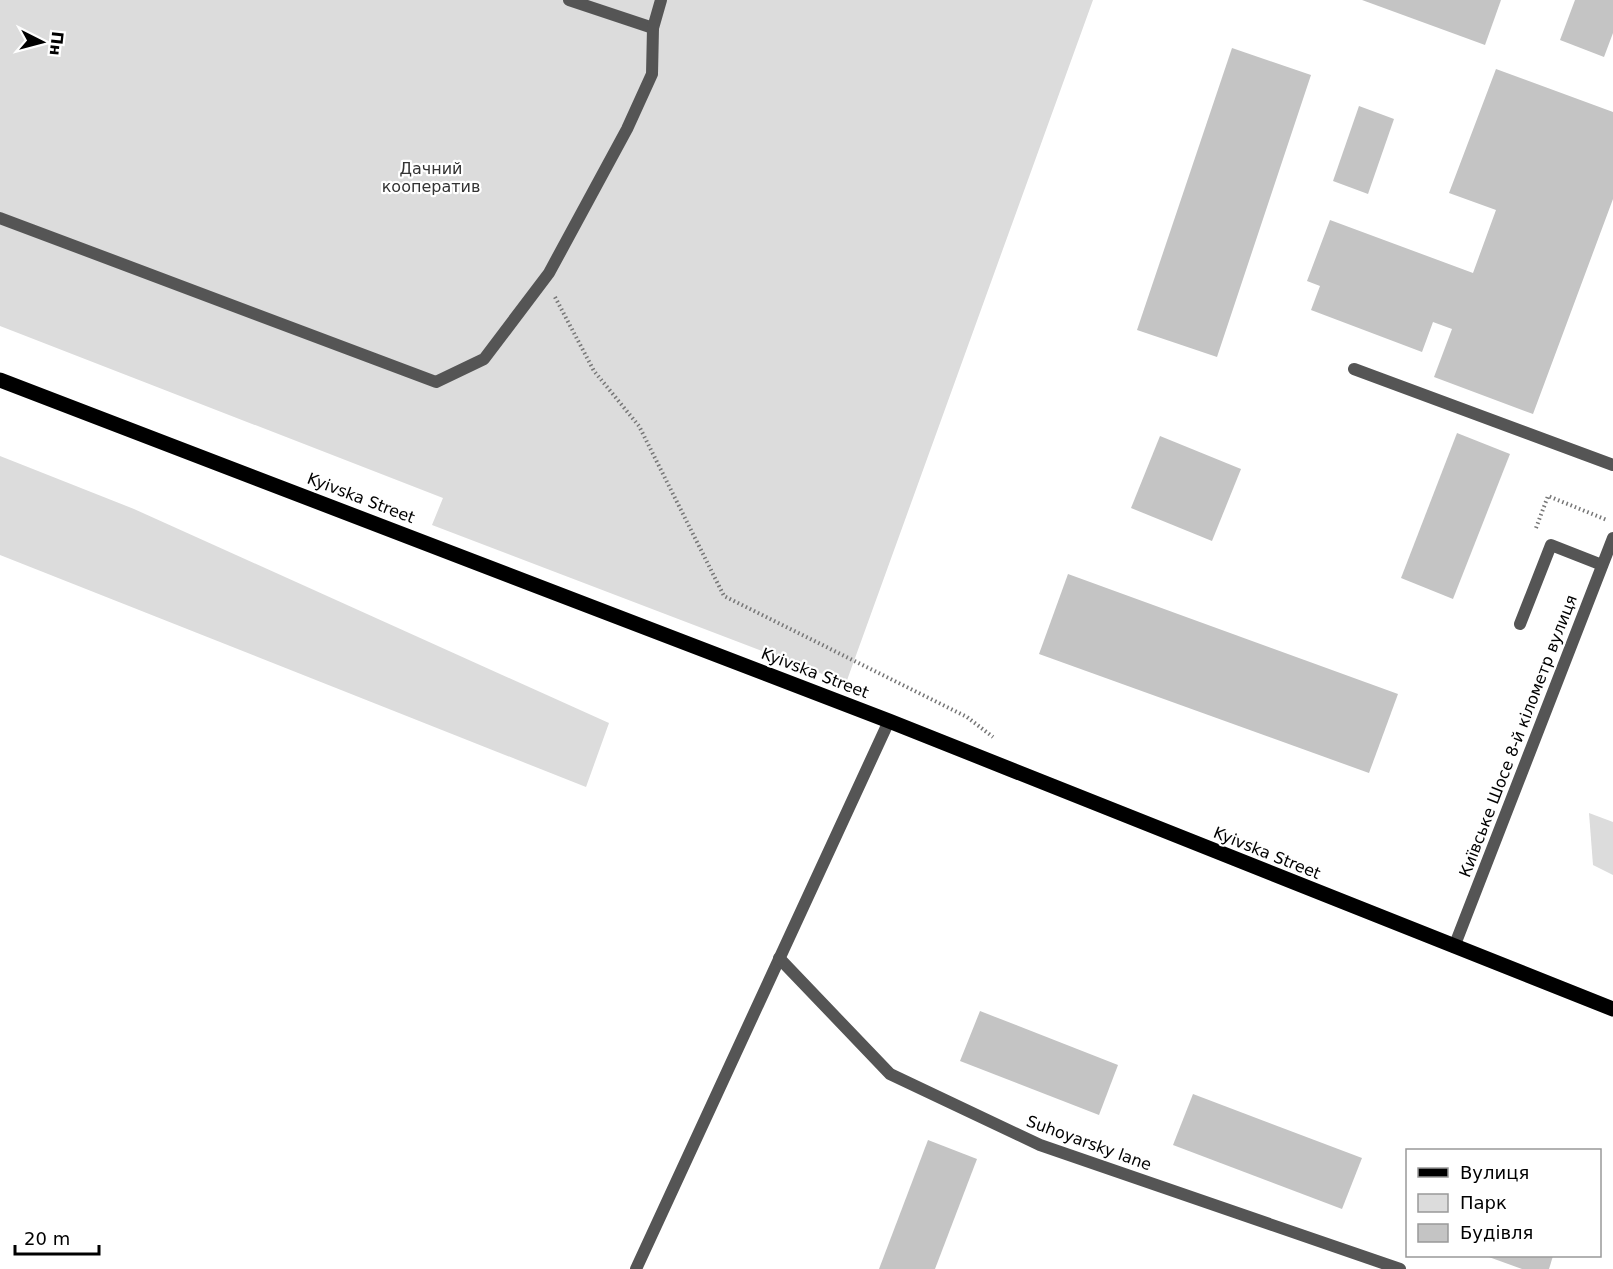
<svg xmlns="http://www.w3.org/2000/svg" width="1613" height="1269" font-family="'DejaVu Sans',sans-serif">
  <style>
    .green { fill: #dcdcdc }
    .building { fill: #c4c4c4 }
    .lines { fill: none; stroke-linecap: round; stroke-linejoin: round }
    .path { stroke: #777; stroke-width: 4; stroke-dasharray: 1.5 3; stroke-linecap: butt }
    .lane { stroke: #555; stroke-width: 12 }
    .street { stroke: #555; stroke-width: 12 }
    .primary { stroke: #000; stroke-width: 15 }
    .labels { text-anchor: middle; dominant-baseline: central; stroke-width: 4.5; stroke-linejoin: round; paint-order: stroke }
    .park-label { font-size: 16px; fill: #333; stroke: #fff }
    .street-label { font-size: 16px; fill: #000; stroke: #fff }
  </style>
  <rect width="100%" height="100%" fill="#fff"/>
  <g class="green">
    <polygon points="0,0 1093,0 846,683 432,525 443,498 0,326"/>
    <polygon points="0,456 134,509 609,723 586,787 0,555"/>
    <polygon points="1589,813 1613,822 1613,875 1593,865"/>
  </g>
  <g class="building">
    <polygon points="1362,0 1501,0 1485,45"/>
    <polygon points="1575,0 1613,0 1613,33 1604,57 1560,40"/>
    <polygon points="1232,48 1311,75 1217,357 1137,330"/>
    <polygon points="1496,69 1613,112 1613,199 1533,414 1434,377 1452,329 1433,322 1422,352 1311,310 1320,286 1307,281 1330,220 1473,273 1496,210 1449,193"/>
    <polygon points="1359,106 1394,119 1368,194 1333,181"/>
    <polygon points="1457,433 1510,454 1453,599 1401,578"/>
    <polygon points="1160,436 1241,469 1212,541 1131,508"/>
    <polygon points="1068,574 1398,694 1369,773 1039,654"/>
    <polygon points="980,1011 1118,1065 1099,1115 960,1061"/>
    <polygon points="1193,1094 1362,1158 1342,1209 1173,1145"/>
    <polygon points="928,1140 977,1159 935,1269 879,1269"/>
    <polygon points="1486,1256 1553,1256 1549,1269 1522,1269"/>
  </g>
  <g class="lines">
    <g class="path">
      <polyline points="555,297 594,371 639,426 724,596 967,717 993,737"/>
      <polyline points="1536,528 1548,496 1607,520"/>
    </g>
    <g class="lane">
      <polyline points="569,0 653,28"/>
      <polyline points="0,218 436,382 484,359 549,273 627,129 652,74 653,28 661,0"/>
      <polyline points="1354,369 1613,465"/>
      <polyline points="1520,624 1551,545 1602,565"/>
      <polyline points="636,1269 889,721"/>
    </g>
    <g class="street">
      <polyline points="1454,947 1613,538"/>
      <polyline points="779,958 890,1074 1040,1145 1400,1269"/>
    </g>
    <polyline class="primary" points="0,380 889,721 1613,1009"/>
  </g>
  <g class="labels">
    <g class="park-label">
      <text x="431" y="168">Дачний<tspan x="431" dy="18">кооператив</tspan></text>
    </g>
    <g class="street-label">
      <text transform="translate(361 498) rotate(21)">Kyivska Street</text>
      <text transform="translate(815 673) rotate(21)">Kyivska Street</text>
      <text transform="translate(1518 736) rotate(-69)">Київське Шосе 8-й кілометр вулиця</text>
      <text transform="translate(1267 853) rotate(22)">Kyivska Street</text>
      <text transform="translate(1089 1143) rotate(20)">Suhoyarsky lane</text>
    </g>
  </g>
  <rect x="1406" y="1149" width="195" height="108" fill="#ffffff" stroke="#999999" stroke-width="1.5"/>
  <rect x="1418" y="1168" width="30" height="9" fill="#000000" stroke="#999999" stroke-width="1.5"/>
  <text x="1460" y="1179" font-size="18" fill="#000000">Вулиця</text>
  <rect x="1418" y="1194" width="30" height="18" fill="#dcdcdc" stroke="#999999" stroke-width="1.5"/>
  <text x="1460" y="1209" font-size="18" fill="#000000">Парк</text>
  <rect x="1418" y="1224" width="30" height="18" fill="#c4c4c4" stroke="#999999" stroke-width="1.5"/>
  <text x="1460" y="1239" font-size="18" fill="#000000">Будівля</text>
  <g transform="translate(42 42) rotate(96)" stroke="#ffffff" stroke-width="4.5" paint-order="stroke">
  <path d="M0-4.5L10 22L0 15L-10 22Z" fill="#000000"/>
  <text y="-9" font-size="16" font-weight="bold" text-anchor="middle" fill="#000000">Пн</text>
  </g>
  <path d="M15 1245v9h84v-9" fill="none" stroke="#000000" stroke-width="3"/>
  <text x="24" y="1245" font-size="18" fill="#000000" stroke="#ffffff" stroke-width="4.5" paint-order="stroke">20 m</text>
</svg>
